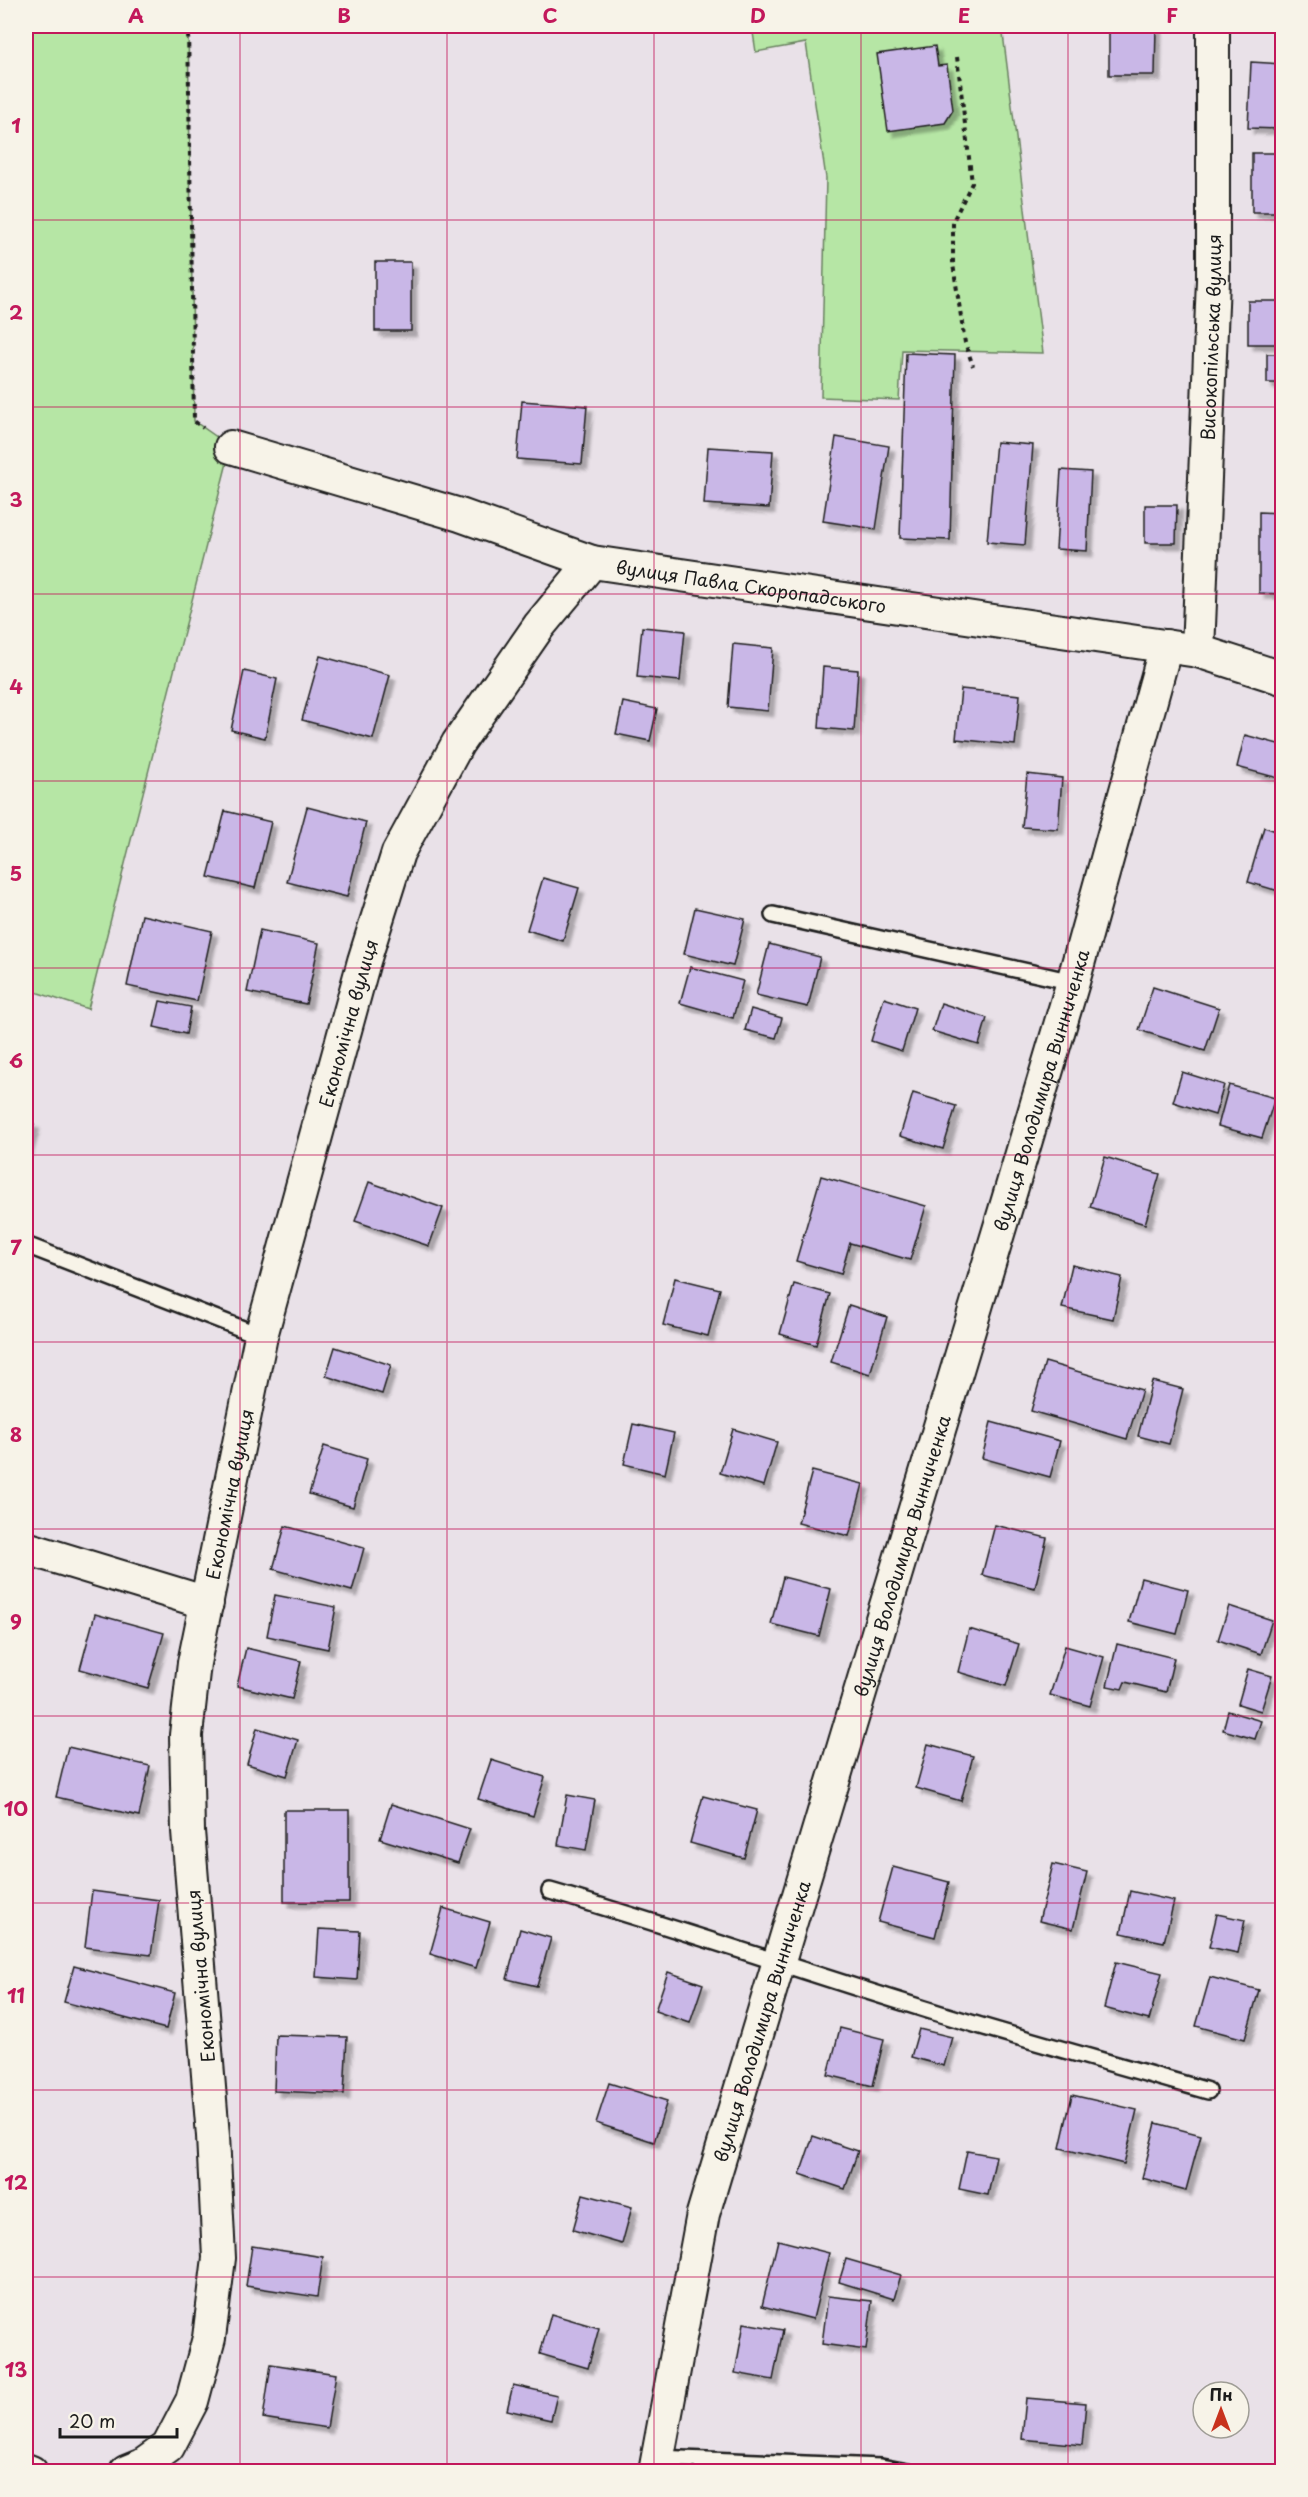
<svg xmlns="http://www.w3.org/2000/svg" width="1308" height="2497" font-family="'Playpen Sans',sans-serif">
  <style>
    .green { fill: #b6e6a5; stroke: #698160; stroke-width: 1.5 }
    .building { fill: #c9b7e7; stroke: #1c1c1c; stroke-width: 1.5; filter: url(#shadow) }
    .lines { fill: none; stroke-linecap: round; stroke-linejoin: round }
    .service-casing { stroke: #1c1c1c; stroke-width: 20 }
    .minor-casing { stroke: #1c1c1c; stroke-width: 36 }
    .path { stroke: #1c1c1c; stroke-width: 4; stroke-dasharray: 4.5 4.5; stroke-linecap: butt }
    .service { stroke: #f7f3e8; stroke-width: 15 }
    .minor { stroke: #f7f3e8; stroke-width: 32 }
    .grid { fill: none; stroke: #c2185b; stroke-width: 1.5; stroke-opacity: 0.55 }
    .labels { text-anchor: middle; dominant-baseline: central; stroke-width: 4.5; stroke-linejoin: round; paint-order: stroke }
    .street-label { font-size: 18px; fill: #1c1c1c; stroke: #f7f3e8 }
    .neatline { fill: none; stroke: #c2185b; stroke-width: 2 }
    .grid-label { font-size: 20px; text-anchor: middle; font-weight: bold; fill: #c2185b }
  </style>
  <defs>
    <filter id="shadow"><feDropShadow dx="5.5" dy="5.5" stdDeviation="1.5" flood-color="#0004"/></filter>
  </defs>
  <rect width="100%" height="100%" fill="#e9e1e8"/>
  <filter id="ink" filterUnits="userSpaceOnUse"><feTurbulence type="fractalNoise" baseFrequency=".0167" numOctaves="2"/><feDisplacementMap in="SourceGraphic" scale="12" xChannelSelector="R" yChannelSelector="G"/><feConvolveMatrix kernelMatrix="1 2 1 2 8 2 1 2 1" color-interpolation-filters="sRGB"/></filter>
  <g filter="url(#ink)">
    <g class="green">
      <polygon points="26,26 188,26 194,421 231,447 88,1009 26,989"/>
      <polygon points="752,26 1002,26 1043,353 902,350 899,400 821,397 826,178 806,43 756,52"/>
    </g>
    <g class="building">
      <polygon points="1109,26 1156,26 1155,75 1109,75"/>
      <polygon points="935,46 938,66 947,65 953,110 945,123 888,131 877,54"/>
      <polygon points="1251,62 1282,64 1282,129 1248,128"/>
      <rect x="1252" y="153" width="30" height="59"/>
      <rect x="375" y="262" width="36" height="69"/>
      <rect x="1248" y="301" width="34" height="43"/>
      <polygon points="906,353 955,355 950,540 900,538"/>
      <rect x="1267" y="354" width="15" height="29"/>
      <polygon points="522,401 587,406 582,464 517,459"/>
      <polygon points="836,437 889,446 876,529 823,521"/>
      <polygon points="996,442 1033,445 1025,545 987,542"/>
      <polygon points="708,447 773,451 769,508 704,504"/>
      <polygon points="1061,470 1091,472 1087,551 1056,549"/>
      <polygon points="1145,505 1177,505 1176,543 1145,543"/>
      <polygon points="1259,512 1282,513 1282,594 1259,593"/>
      <polygon points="642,627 685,631 680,681 637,677"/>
      <polygon points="733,644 773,648 768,711 728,707"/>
      <polygon points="320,656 390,675 373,739 302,720"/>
      <polygon points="823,667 858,670 854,731 819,728"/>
      <polygon points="244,671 277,679 265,738 231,730"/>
      <polygon points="961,689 1020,695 1015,745 956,739"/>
      <polygon points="623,702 657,709 650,741 616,734"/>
      <polygon points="1245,735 1282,745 1282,779 1237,767"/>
      <polygon points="1027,774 1062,778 1058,829 1022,827"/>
      <polygon points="307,807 366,822 347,897 287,882"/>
      <polygon points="225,811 271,822 255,888 208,877"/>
      <polygon points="1264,827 1282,833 1282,892 1248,882"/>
      <polygon points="543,878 579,888 563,941 527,930"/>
      <polygon points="695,908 745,919 733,966 684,954"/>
      <polygon points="142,915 212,931 197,1001 127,986"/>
      <polygon points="260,930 319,943 306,1004 247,992"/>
      <polygon points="769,944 820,957 808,1007 756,995"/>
      <polygon points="690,967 743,981 733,1018 680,1003"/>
      <polygon points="1153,987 1219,1008 1205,1051 1139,1030"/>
      <polygon points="884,998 915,1008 902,1051 871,1041"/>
      <polygon points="160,1001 191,1007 186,1034 154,1027"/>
      <polygon points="941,1003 987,1018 979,1045 932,1031"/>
      <polygon points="751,1009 782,1018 776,1038 745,1030"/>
      <polygon points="1182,1072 1224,1085 1215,1115 1173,1102"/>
      <polygon points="1229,1085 1275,1098 1262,1138 1218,1126"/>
      <polygon points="913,1093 956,1106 943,1149 900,1136"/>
      <polygon points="26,1122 34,1124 26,1152"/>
      <polygon points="1282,1128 1282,1163 1273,1160"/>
      <polygon points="1105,1157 1160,1174 1145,1224 1090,1207"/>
      <polygon points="821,1176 926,1206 910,1260 850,1243 841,1274 796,1261"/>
      <polygon points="369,1182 443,1208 429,1246 355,1221"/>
      <polygon points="1072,1265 1122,1277 1113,1319 1062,1308"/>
      <polygon points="675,1278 720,1289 708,1336 663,1325"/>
      <polygon points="794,1284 830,1294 816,1345 780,1334"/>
      <polygon points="849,1305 887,1317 870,1374 831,1362"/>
      <polygon points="335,1347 391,1365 382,1394 326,1376"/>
      <polygon points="1045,1362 1142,1390 1127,1439 1031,1411"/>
      <polygon points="1152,1381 1183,1389 1169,1444 1138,1436"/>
      <polygon points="991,1422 1060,1441 1050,1477 982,1458"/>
      <polygon points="633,1424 674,1433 665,1474 624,1464"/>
      <polygon points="733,1429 777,1442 764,1486 720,1473"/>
      <polygon points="324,1446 367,1459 353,1507 309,1494"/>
      <polygon points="812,1471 863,1484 849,1536 798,1523"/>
      <polygon points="995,1525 1047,1538 1035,1588 982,1575"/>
      <polygon points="285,1526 364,1548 352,1591 273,1569"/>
      <polygon points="783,1577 831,1589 819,1636 771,1624"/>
      <polygon points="1141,1578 1188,1590 1177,1634 1129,1622"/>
      <polygon points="275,1595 336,1607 328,1649 267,1636"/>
      <polygon points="1229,1606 1272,1620 1261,1654 1218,1640"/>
      <polygon points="95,1614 164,1633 148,1688 80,1669"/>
      <polygon points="969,1629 1019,1644 1006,1686 958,1672"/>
      <polygon points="1117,1644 1174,1658 1166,1692 1125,1682 1122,1689 1107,1686"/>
      <polygon points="1065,1646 1104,1657 1090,1706 1050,1695"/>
      <polygon points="246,1648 301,1661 292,1699 237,1686"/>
      <polygon points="1248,1669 1272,1676 1261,1711 1238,1704"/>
      <polygon points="1228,1711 1261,1721 1255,1739 1223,1730"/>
      <polygon points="257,1728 298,1740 287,1776 247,1764"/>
      <polygon points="928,1744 973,1756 961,1801 916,1788"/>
      <polygon points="68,1747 150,1766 139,1816 56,1797"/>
      <polygon points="491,1760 545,1777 533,1816 478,1799"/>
      <polygon points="567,1795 595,1800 586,1850 558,1845"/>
      <polygon points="703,1796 757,1810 744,1858 690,1843"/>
      <polygon points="391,1804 470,1829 458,1863 380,1839"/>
      <rect x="284" y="1810" width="65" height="92"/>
      <polygon points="1053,1864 1087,1872 1073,1929 1039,1921"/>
      <polygon points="893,1867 949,1882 935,1937 878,1922"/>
      <polygon points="92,1891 159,1900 151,1955 85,1947"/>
      <polygon points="1130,1891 1174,1901 1164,1942 1121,1933"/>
      <polygon points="443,1908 490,1922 476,1968 430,1954"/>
      <polygon points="1217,1914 1245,1920 1238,1953 1209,1947"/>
      <polygon points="319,1929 360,1931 357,1980 316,1977"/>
      <polygon points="520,1929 551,1938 537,1986 507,1979"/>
      <polygon points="1116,1962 1162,1973 1149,2020 1104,2008"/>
      <polygon points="74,1966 175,1993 166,2029 64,2002"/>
      <polygon points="1282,1971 1282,2008 1277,2007"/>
      <polygon points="668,1972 703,1984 690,2023 655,2011"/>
      <polygon points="1210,1977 1259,1990 1245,2039 1196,2026"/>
      <polygon points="840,2028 884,2039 873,2086 828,2075"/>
      <polygon points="919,2029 952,2037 944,2066 911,2057"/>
      <polygon points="276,2035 347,2037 344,2094 274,2091"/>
      <polygon points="609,2083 667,2101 654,2142 596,2123"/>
      <polygon points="1072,2095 1137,2110 1124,2164 1060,2148"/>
      <polygon points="1156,2123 1201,2135 1186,2190 1142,2178"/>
      <polygon points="813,2136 858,2151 845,2189 800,2174"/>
      <polygon points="967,2151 996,2156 988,2195 959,2189"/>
      <polygon points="583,2194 632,2207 622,2244 573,2230"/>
      <polygon points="778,2240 829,2253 813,2319 762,2306"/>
      <polygon points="252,2246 323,2257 317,2297 246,2286"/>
      <polygon points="846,2259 901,2275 894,2299 839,2282"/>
      <polygon points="828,2296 872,2301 866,2350 822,2344"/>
      <polygon points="551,2314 599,2328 588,2368 540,2354"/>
      <polygon points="744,2323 783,2330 773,2380 735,2373"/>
      <polygon points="271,2364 336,2374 327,2428 263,2418"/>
      <polygon points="513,2385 557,2395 551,2420 507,2410"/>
      <polygon points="1026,2398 1086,2403 1082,2445 1022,2439"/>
    </g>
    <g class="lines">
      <g class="service-casing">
        <g id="service">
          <polyline points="773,915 1073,982"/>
          <polyline points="26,1245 261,1336"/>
          <path d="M550,1891c131,38 260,83 391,123 88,27 178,51 267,77"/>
          <polyline points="656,2458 881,2467 908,2472"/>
        </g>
      </g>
      <g class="minor-casing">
        <g id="minor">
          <path id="s1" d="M231,447l229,68 132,47 606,89 84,27"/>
          <path id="s2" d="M1198,651l15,-371v-254"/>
          <polyline points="26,1548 207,1603"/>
          <polyline points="26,2470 31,2472"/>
          <path id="s3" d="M126,2472l17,-7 25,-18 24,-46 17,-63 10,-80 -6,-122 -25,-305 -2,-96 8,-72 67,-327 103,-375 34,-108 60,-110 81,-117 53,-64"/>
          <path id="s4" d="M655,2472l48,-258 306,-1017 64,-215 93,-336"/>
        </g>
      </g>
      <g class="path">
        <polyline points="188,26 194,421 203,428"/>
        <polyline points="957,57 972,183 953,221 953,264 965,343 973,366"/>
      </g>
      <use href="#service" class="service"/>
      <use href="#minor" class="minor"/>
    </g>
  </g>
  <path class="grid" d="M240,26v2446M447,26v2446M654,26v2446M861,26v2446M1068,26v2446M26,220h1256M26,407h1256M26,594h1256M26,781h1256M26,968h1256M26,1155h1256M26,1342h1256M26,1529h1256M26,1716h1256M26,1903h1256M26,2090h1256M26,2277h1256"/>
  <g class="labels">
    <g class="street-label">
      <text stroke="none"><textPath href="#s2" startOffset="314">Високопільська вулиця</textPath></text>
      <text stroke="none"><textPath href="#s1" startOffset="540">вулиця Павла Скоропадського</textPath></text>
      <text stroke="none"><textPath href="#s3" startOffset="1502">Економічна вулиця</textPath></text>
      <text stroke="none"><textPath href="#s4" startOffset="1436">вулиця Володимира Винниченка</textPath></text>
      <text stroke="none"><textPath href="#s3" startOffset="1016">Економічна вулиця</textPath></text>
      <text stroke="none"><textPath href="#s4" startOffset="950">вулиця Володимира Винниченка</textPath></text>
      <text transform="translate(200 1976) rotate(-95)">Економічна вулиця</text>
      <text stroke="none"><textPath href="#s4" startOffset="464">вулиця Володимира Винниченка</textPath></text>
    </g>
  </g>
  <rect width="1308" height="2497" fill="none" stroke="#f7f3e8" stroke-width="66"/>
  <g transform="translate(1221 2410)"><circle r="28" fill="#f7f3e8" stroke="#9f9d96" stroke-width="1.5"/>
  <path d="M0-4.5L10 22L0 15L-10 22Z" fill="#c8321e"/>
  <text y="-9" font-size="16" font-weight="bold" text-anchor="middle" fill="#1c1c1c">Пн</text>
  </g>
  <path d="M60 2428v9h117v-9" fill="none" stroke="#1c1c1c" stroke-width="3"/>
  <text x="69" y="2428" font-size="18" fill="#1c1c1c" stroke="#f7f3e8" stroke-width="4.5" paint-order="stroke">20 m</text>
  <rect x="33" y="33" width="1242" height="2431" class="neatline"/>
  <g class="grid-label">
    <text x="136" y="23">A</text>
    <text x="344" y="23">B</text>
    <text x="550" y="23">C</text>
    <text x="758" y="23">D</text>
    <text x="964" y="23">E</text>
    <text x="1172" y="23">F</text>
    <text x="16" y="133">1</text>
    <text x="16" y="320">2</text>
    <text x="16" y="507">3</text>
    <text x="16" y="694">4</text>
    <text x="16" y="881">5</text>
    <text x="16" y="1068">6</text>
    <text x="16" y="1255">7</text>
    <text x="16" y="1442">8</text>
    <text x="16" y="1629">9</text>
    <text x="16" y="1816">10</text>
    <text x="16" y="2003">11</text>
    <text x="16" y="2190">12</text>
    <text x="16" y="2377">13</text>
  </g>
</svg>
